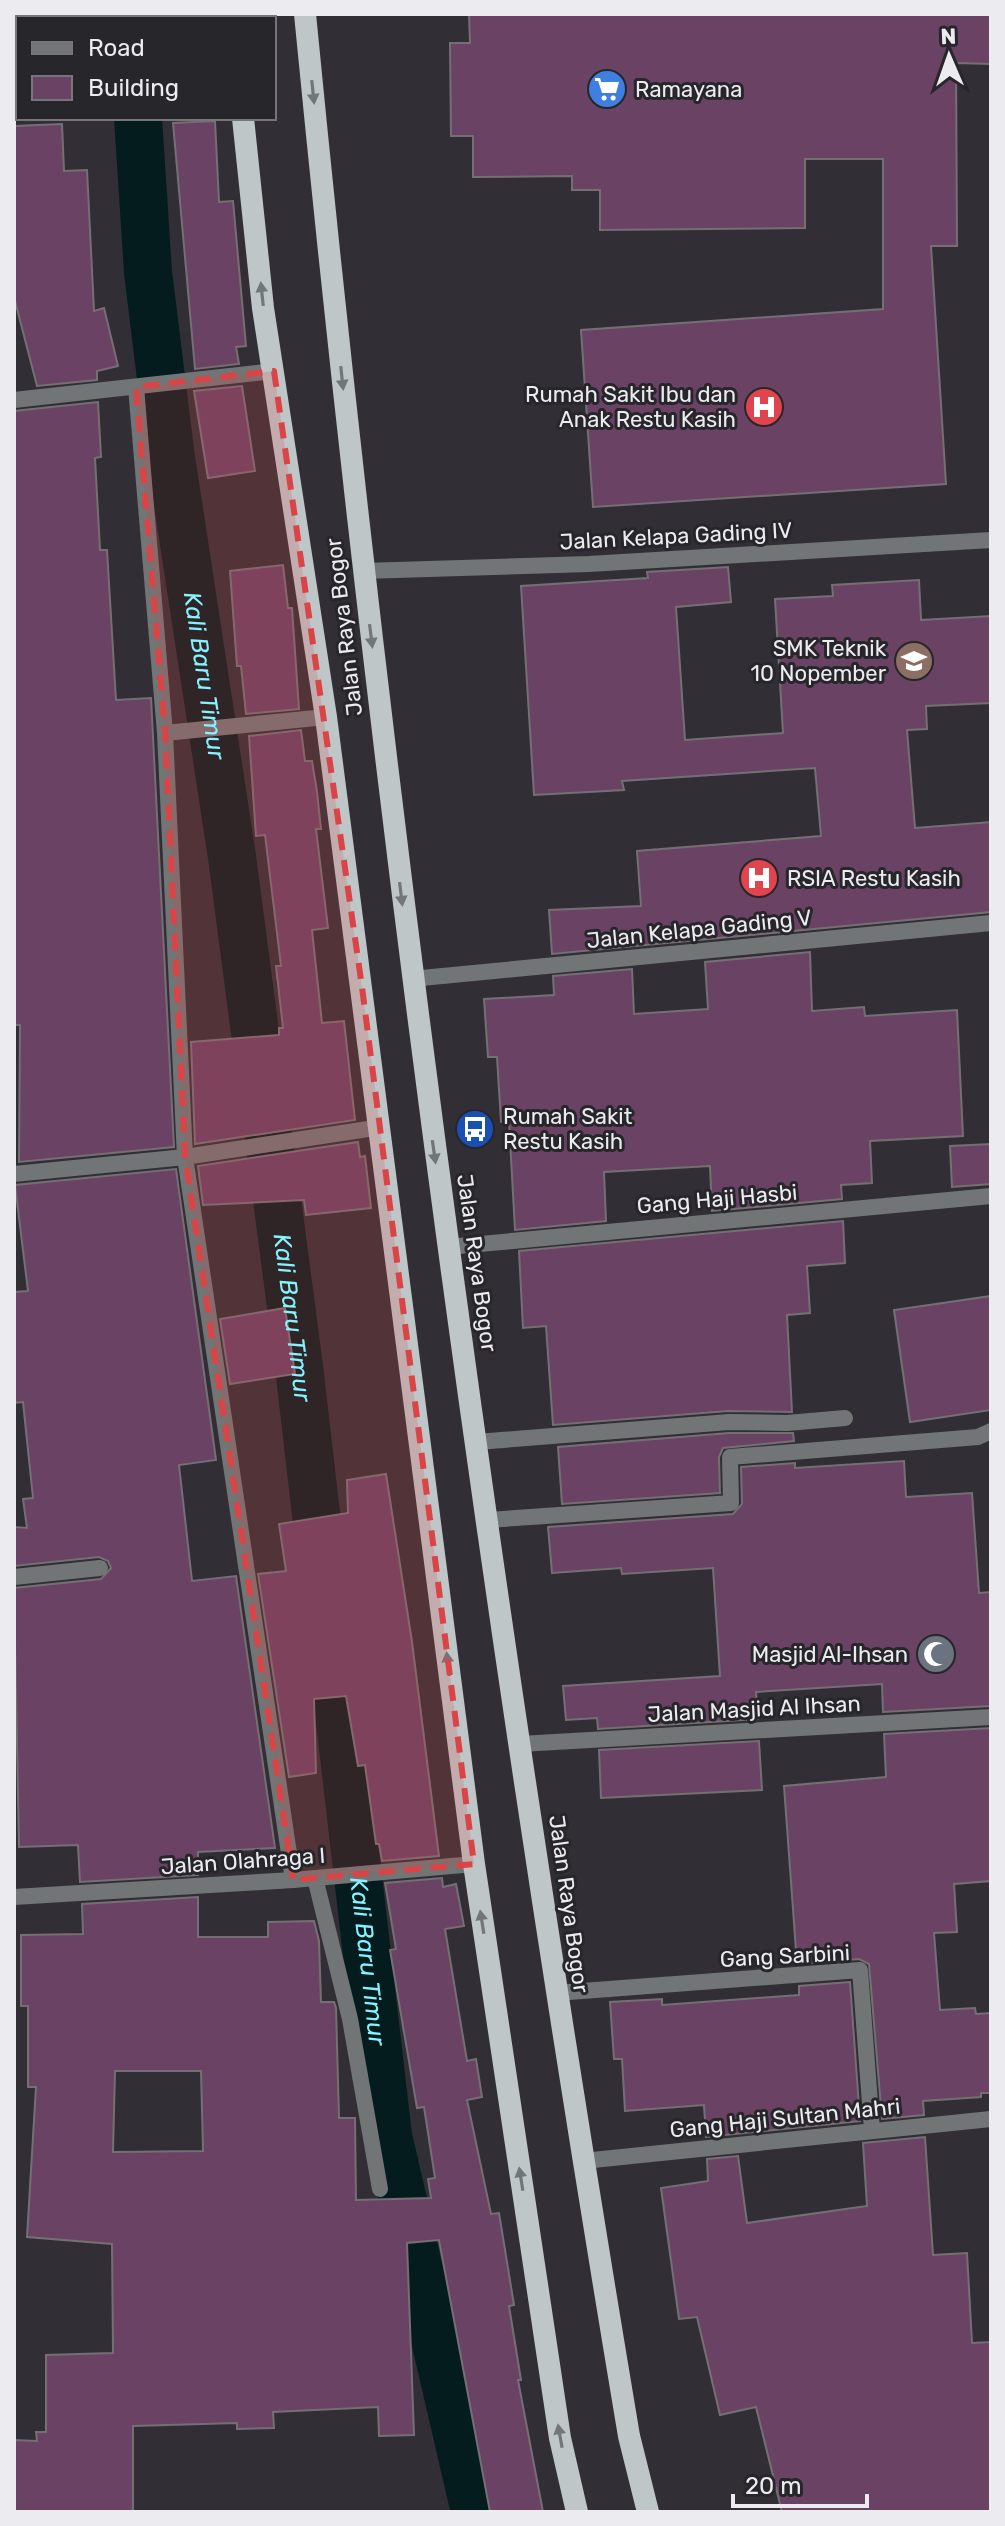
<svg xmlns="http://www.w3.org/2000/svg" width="1005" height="2526" font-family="Rubik,sans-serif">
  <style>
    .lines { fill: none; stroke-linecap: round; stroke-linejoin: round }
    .canal { stroke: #051c1e; stroke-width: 48 }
    .building { fill: #6a4263; stroke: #756f74; stroke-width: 2; fill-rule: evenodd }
    .minor { stroke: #717575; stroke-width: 16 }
    .trunk { stroke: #bec6c8; stroke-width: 22 }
    .oneway { fill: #72767a }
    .marked { fill: #d94546; fill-opacity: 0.2; stroke: #d94546; stroke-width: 6; stroke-dasharray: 16 10; stroke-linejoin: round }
    .labels { text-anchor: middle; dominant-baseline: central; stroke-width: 6; stroke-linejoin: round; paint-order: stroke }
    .poi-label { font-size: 22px; fill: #ecebef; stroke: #27262b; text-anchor: start }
    .street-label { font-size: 22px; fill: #ecebef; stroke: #27262b }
    .water-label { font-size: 24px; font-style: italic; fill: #85f3ff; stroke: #27262b }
  </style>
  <rect width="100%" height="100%" fill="#312f35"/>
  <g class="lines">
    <g class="canal">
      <polyline points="131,14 131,18"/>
      <path id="s1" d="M138,118l10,154 22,179 62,406 67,510 89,769 87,376"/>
    </g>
  </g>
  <g class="building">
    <polygon points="469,14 991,14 991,64 956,63 957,246 931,246 946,484 593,507 581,330 883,309 883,159 805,159 805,228 600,230 600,190 572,190 572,176 473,177 473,136 451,136 450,43 470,43"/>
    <polygon points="215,121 219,202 233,201 246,346 236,347 239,364 195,369 173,123"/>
    <polygon points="62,124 64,171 87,170 94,311 104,308 118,366 97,371 97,380 37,386 15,301 14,126"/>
    <polygon points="242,386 255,471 208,478 194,391"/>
    <polygon points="98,402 101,457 95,458 100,550 107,550 116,700 151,698 174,1147 19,1162 20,1025 14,1025 14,411"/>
    <polygon points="283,565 288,608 292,608 299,709 246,714 241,666 237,666 230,571"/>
    <polygon points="728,567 731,602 676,607 685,740 783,733 775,599 833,596 832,585 919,580 921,620 991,616 991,703 926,706 927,729 907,730 915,828 991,822 991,912 552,954 549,910 641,906 637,851 821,836 815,768 622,781 624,790 534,795 521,586 648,578 647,572"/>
    <polygon points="301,730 305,761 312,761 317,792 321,829 316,829 328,928 312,930 322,1023 344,1021 355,1120 195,1144 191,1042 279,1035 279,1028 283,1028 276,966 281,966 265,835 256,836 249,736"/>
    <polygon points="810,952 812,1011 864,1007 865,1016 957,1010 963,1136 870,1141 872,1183 841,1185 842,1199 712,1211 710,1166 604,1172 606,1221 515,1230 509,1121 501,1122 497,1057 488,1057 484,999 554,995 553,976 632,969 634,1014 708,1009 705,962"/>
    <polygon points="358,1142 360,1157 365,1156 371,1208 306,1215 304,1200 203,1205 198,1166"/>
    <polygon points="991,1144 991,1184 952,1187 950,1146"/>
    <polygon points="176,1169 216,1460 179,1465 192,1581 236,1576 275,1848 198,1852 198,1875 80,1882 78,1845 19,1847 14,1588 101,1579 111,1568 108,1561 99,1557 14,1566 14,1527 27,1528 23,1499 33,1498 23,1402 14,1403 14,1292 28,1291 15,1185"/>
    <polygon points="843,1221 845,1263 807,1266 810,1313 787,1315 792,1412 728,1411 553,1425 546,1326 523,1328 519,1251"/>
    <polygon points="991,1296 991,1410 910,1422 894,1310"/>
    <polygon points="285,1308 295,1374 230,1384 220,1319"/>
    <polygon points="729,1433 793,1433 794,1441 723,1448 719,1457 720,1493 562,1504 558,1447"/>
    <polygon points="904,1461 906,1497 972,1493 979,1593 991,1592 991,1706 883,1712 882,1684 756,1692 758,1719 598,1729 597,1718 566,1720 563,1686 720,1676 713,1568 622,1574 621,1568 552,1573 548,1527 733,1514 742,1504 741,1467 795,1463 795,1468"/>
    <polygon points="386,1474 412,1642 439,1856 382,1861 379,1844 376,1844 365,1765 358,1766 346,1696 314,1699 316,1773 289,1777 258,1574 286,1571 279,1524 348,1513 347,1480"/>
    <polygon points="991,1728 991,1881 954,1884 957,1932 934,1933 940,2010 975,2008 976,2014 991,2013 991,2093 981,2093 981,2097 923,2101 924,2115 882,2119 869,1964 859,1959 797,1964 784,1786 886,1777 884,1734"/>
    <polygon points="759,1741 762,1790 601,1798 599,1750"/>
    <path d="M442,1878l1,9 13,-3 8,42 -19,3 22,132 9,-2 6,38 -15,3 24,114 8,-1 15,92 -5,1 12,74h-3l25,132h-53l-51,-272 -32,3 7,192 -35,1 -1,-29 -105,5 1,16 -37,1v-6l-104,3v86h-119v-72l23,1 -1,-9h10v-77l67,-2 -1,-109 -85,-7 9,-150h-8v-81h-7v-71l62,-1 -1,-30 116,-7v40h70v-15l46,-1 5,20 2,61h13l2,6 3,110h16l1,82 75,-2 -3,-19 7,-1 -11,-71 -7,1 -27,-158 6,-1 -11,-66zM115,2071h86l2,80 -90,1z"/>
    <polygon points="850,1982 860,2121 706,2137 704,2105 625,2111 622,2059 614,2059 610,2002 662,1999 662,2005 799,1995 799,1986"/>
    <polygon points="925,2137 933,2255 967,2253 972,2343 991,2342 991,2512 782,2512 756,2407 720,2415 697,2317 679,2319 661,2188 708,2181 707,2159 738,2156 747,2223 867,2206 863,2143"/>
  </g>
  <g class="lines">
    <g class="minor">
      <polyline points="136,387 165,733 185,1157 293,1880"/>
      <polyline points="14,400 274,371"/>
      <polyline points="363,571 589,564 991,540"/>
      <polyline points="165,733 326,717"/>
      <polyline points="411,979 991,923"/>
      <polyline points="14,1174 185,1157 381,1127"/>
      <polyline points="448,1247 991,1196"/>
      <polyline points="477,1442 729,1422 787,1423 845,1418"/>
      <polyline points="488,1520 731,1503 730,1457 978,1437 991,1431"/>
      <polyline points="14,1577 100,1568"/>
      <polyline points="520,1744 991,1717"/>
      <polyline points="315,1878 350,2019 380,2189"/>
      <polyline points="14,1897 293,1880 474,1864"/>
      <polyline points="556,1993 860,1970 872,2130"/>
      <polyline points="583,2161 991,2119"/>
    </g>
    <g class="trunk">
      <polyline points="233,14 233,18"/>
      <path d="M305,14c79,811 189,1618 324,2422l19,76"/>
      <polyline points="243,118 263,308 326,717 474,1864 560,2438 577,2512"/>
    </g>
  </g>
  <defs><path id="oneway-solid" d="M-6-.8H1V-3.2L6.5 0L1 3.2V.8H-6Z" transform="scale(2)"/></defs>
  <g class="oneway">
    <use href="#oneway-solid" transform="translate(313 92) rotate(84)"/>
    <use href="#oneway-solid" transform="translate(262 294) rotate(-96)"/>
    <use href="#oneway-solid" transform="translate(342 378) rotate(84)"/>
    <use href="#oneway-solid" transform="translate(371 636) rotate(83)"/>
    <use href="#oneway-solid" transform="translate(401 894) rotate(83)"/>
    <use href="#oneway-solid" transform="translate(434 1152) rotate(82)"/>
    <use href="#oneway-solid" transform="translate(448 1664) rotate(-97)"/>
    <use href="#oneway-solid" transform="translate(482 1922) rotate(-99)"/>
    <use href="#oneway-solid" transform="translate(521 2179) rotate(-99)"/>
    <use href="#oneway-solid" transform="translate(560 2436) rotate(-100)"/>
  </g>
  <path class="marked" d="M274,371l88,616 112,877 -181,16 -108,-723 -20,-424 -29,-346z"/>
  <defs>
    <g id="supermarket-disc" transform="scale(2)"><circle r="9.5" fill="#3f7fe0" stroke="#27262b"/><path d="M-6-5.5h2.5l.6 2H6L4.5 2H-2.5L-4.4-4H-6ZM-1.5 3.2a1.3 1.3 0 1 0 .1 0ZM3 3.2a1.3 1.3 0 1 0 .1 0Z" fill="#fff"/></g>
    <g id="hospital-disc" transform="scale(2)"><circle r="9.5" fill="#e0444e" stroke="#27262b"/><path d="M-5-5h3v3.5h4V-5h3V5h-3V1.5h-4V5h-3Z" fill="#fff"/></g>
    <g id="school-disc" transform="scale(2)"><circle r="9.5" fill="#8d6e63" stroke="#27262b"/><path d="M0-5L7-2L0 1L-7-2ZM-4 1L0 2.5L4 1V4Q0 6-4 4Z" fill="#fff"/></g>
    <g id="bus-disc" transform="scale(2)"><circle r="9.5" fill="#1a4fb4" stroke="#27262b"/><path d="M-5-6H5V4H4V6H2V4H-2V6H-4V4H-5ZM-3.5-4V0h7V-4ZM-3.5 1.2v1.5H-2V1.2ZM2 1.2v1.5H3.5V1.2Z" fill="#fff"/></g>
    <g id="mosque-disc" transform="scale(2)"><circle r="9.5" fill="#6b7280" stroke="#27262b"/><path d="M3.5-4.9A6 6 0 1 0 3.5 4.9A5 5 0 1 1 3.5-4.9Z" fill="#fff"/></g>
  </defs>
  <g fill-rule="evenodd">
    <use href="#supermarket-disc" x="607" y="89"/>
    <use href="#hospital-disc" x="764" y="407"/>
    <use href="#school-disc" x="914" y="661"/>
    <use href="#hospital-disc" x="759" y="878"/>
    <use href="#bus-disc" x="475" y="1129"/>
    <use href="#mosque-disc" x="936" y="1654"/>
  </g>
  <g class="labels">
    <g class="poi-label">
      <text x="635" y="89">Ramayana</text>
      <text x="736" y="394" text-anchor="end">Rumah Sakit Ibu dan<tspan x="736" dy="25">Anak Restu Kasih</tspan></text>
      <text x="886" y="648" text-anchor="end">SMK Teknik<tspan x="886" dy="25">10 Nopember</tspan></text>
      <text x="787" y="878">RSIA Restu Kasih</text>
      <text x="503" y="1116">Rumah Sakit<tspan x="503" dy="25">Restu Kasih</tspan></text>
      <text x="908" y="1654" text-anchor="end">Masjid Al-Ihsan</text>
    </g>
    <g class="street-label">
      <text transform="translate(676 536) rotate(-3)">Jalan Kelapa Gading IV</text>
      <text transform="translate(344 627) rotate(-97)">Jalan Raya Bogor</text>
      <text transform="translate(699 929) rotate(-6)">Jalan Kelapa Gading V</text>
      <text transform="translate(717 1199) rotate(-5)">Gang Haji Hasbi</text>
      <text transform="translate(477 1263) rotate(82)">Jalan Raya Bogor</text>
      <text transform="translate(754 1709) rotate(-3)">Jalan Masjid Al Ihsan</text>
      <text transform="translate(243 1861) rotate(-4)">Jalan Olahraga I</text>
      <text transform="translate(569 1904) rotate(82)">Jalan Raya Bogor</text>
      <text transform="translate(785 1956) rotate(-3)">Gang Sarbini</text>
      <text transform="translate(785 2118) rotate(-6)">Gang Haji Sultan Mahri</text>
    </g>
    <g class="water-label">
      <text stroke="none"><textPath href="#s1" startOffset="562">Kali Baru Timur</textPath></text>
      <text stroke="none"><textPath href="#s1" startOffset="1210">Kali Baru Timur</textPath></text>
      <text stroke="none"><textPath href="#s1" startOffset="1858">Kali Baru Timur</textPath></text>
    </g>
  </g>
  <rect width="1005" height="2526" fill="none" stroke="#ecebef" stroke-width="32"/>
  <rect x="16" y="16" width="260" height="104" fill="#27262b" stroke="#767579" stroke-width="2"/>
  <rect x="32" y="42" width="40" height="12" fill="#717575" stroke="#767579" stroke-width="2"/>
  <text x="88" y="56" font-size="24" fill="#ecebef">Road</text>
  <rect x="32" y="76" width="40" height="24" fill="#6a4263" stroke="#767579" stroke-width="2"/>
  <text x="88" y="96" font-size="24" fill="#ecebef">Building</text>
  <g transform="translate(949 56) rotate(358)" stroke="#27262b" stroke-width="6" paint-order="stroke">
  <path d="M0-6L14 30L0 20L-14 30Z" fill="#ecebef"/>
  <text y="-12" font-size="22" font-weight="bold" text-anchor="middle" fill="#ecebef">N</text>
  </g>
  <path d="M733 2494v12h134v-12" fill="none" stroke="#ecebef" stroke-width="4"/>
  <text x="745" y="2494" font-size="24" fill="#ecebef" stroke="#27262b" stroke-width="6" paint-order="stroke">20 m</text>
</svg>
